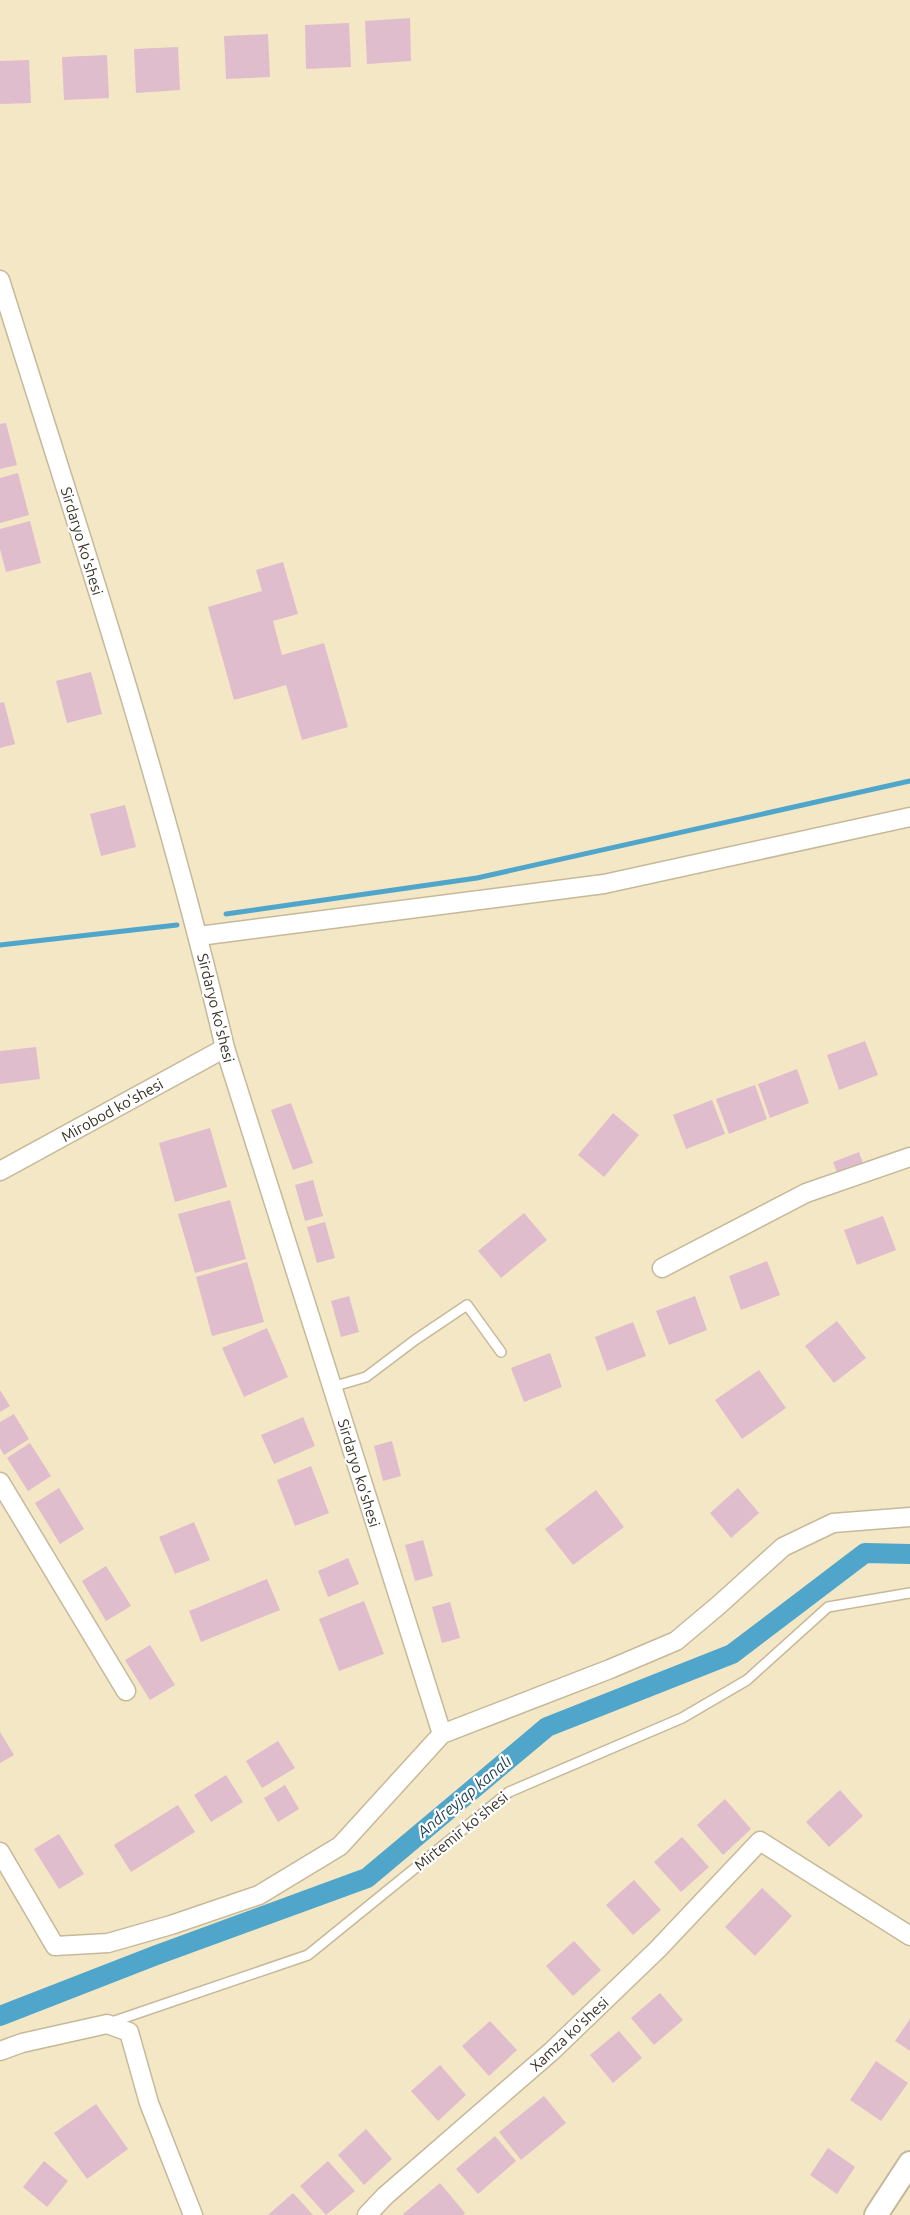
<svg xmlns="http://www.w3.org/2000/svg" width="910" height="2215" font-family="Ubuntu,sans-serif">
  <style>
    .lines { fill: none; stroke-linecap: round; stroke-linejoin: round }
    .stream { stroke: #4fa6ca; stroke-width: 5 }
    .canal { stroke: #4fa6ca; stroke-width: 20 }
    .building { fill: #e0bdcd }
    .service-casing { stroke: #c5b999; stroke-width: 12 }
    .minor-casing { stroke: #c5b999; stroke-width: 21 }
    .tertiary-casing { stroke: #c5b999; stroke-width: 26 }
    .service { stroke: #fff; stroke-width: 9 }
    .minor { stroke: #fff; stroke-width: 18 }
    .tertiary { stroke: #fff; stroke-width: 22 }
    .labels { text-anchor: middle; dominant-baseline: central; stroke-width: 4.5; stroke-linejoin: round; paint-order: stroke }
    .street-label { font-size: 15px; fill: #363225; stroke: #fff }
    .water-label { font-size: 16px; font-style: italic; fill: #183f4f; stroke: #fff }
  </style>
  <rect width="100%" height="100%" fill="#f3e7c6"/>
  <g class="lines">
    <g class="stream">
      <polyline points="226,914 477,878 910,781"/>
      <polyline points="0,945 177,925"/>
    </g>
    <polyline class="canal" points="0,2016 154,1956 367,1878 547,1727 732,1654 865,1553 910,1554"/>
  </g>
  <g class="building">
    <polygon points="410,18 411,61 367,64 365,21"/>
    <polygon points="349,23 351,67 306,69 305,25"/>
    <polygon points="268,34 270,77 226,79 224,36"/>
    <polygon points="178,47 180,90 136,93 134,49"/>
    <polygon points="107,55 109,98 64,100 62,57"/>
    <polygon points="29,60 31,103 0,104 0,61"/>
    <polygon points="6,423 17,465 0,469 0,424"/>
    <polygon points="18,473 29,515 0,523 0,478"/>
    <polygon points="30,521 41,563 6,572 0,549 0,529"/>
    <polygon points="283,562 298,614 273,621 282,655 324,643 348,727 302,740 286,685 234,700 208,607 262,591 256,570"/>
    <polygon points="91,672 102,714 67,723 56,681"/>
    <polygon points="4,702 15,744 0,748 0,703"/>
    <polygon points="125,805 136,847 101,856 90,814"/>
    <polygon points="865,1041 878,1075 839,1090 827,1055"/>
    <polygon points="36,1047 40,1079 0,1084 0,1051"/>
    <polygon points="797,1069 809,1103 770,1118 758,1084"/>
    <polygon points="755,1085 767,1119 729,1134 716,1099"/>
    <polygon points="712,1100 725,1134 686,1149 673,1115"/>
    <polygon points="291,1103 313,1163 293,1170 271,1110"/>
    <polygon points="613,1113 639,1135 604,1177 578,1155"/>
    <polygon points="210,1128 227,1187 175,1202 159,1143"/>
    <polygon points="859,1152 864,1166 838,1175 833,1162"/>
    <polygon points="313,1180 323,1216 305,1221 295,1185"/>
    <polygon points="230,1200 246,1259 195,1273 178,1214"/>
    <polygon points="524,1213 547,1240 501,1278 478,1251"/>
    <polygon points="883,1216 896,1250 857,1265 844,1230"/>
    <polygon points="325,1222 335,1258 317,1263 307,1227"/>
    <polygon points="767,1261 780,1295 741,1310 729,1276"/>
    <polygon points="247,1262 264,1322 212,1336 196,1277"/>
    <polygon points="349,1296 359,1332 341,1337 331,1301"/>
    <polygon points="695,1296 707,1330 669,1345 656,1311"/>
    <polygon points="837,1321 866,1358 834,1383 805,1346"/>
    <polygon points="633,1322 646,1356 607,1371 595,1337"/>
    <polygon points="267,1328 288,1377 244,1397 222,1348"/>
    <polygon points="550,1353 562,1387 524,1402 511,1368"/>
    <polygon points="759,1370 786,1408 742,1439 715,1400"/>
    <polygon points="0,1390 10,1406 0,1412"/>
    <polygon points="14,1414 29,1439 4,1455 0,1448 0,1422"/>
    <polygon points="303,1417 315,1446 274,1464 261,1435"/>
    <polygon points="392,1441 401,1476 383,1481 374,1446"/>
    <polygon points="30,1443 51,1476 28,1491 7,1458"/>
    <polygon points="311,1466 329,1513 295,1526 277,1480"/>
    <polygon points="59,1488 84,1529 60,1544 35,1503"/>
    <polygon points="738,1488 759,1513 731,1538 710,1513"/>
    <polygon points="596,1490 624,1527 573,1565 545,1529"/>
    <polygon points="194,1522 210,1560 175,1574 159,1537"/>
    <polygon points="423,1540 433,1576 415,1581 405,1545"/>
    <polygon points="348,1558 359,1584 328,1597 318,1571"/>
    <polygon points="106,1566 131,1606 106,1621 82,1581"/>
    <polygon points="267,1579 280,1610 201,1642 189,1611"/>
    <polygon points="364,1601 384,1654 339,1671 319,1619"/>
    <polygon points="450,1602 460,1638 442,1643 432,1607"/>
    <polygon points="150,1645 175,1685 150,1700 125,1660"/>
    <polygon points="0,1732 14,1755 0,1763"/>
    <polygon points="278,1741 295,1768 262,1788 246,1761"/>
    <polygon points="226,1775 243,1802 211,1822 194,1795"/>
    <polygon points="285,1785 299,1809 278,1822 264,1798"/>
    <polygon points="840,1790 863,1816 829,1847 806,1822"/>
    <polygon points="725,1799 751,1829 723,1855 697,1825"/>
    <polygon points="178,1805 195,1832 131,1872 114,1845"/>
    <polygon points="59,1834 84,1874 59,1889 34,1849"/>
    <polygon points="682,1837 709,1867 681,1892 654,1862"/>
    <polygon points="634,1880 661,1910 633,1935 606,1905"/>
    <polygon points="762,1888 792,1916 755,1956 725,1927"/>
    <polygon points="574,1941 601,1970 573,1996 546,1966"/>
    <polygon points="660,1993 683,2020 654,2045 631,2018"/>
    <polygon points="910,2019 910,2051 895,2041"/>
    <polygon points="490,2021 517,2050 489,2076 462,2046"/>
    <polygon points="619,2031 642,2058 613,2083 590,2055"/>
    <polygon points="876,2061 908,2083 881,2121 850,2100"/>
    <polygon points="440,2065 466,2095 438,2121 411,2091"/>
    <polygon points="544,2096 566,2123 521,2160 499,2132"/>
    <polygon points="96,2104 128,2149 87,2179 54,2133"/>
    <polygon points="366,2129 392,2159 364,2185 338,2155"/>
    <polygon points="495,2136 516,2161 478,2194 456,2169"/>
    <polygon points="828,2148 855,2167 837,2194 810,2175"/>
    <polygon points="44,2161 68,2181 47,2207 23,2187"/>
    <polygon points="328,2161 355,2191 326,2215 300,2186"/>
    <polygon points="440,2183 465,2213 463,2215 404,2215 403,2214"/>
    <polygon points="293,2193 313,2215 268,2215"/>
  </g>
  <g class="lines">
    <g class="service-casing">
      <g id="service">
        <polyline points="332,1387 366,1377 415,1340 467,1305 501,1352"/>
        <polyline points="109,2023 308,1955 509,1792 682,1718 747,1680 828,1607 910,1593"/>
      </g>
    </g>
    <g class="minor-casing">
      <g id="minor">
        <path d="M0,280c80,254 164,508 225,768l217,686"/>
        <polyline points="199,936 604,884 910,817"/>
        <polyline points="0,1171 225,1048"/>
        <polyline points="662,1268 806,1193 910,1157"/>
        <polyline points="0,1482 126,1691"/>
        <polyline points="0,1852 55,1946 108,1943 171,1925 259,1895 340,1846 442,1734 610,1669 676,1641 720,1604 783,1547 833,1523 910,1517"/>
        <polyline points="0,2051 22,2043 107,2024 129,2032 149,2103 193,2215"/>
        <polyline points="367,2215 385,2196 552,2051 658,1949 760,1841 910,1936"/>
      </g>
    </g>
    <g class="tertiary-casing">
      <polyline id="tertiary" points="876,2215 910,2163"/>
    </g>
    <use href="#service" class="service"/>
    <use href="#minor" class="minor"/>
    <use href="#tertiary" class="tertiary"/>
  </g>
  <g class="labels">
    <g class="street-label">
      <text transform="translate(82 541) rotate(73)">Sirdaryo ko'shesi</text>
      <text transform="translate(216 1008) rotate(76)">Sirdaryo ko'shesi</text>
      <text transform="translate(112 1110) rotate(-29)">Mirobod ko'shesi</text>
      <text transform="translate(359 1473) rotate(73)">Sirdaryo ko'shesi</text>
      <text transform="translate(461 1831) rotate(-39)">Mirtemir ko'shesi</text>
      <text transform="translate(569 2034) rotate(-43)">Xamza ko'shesi</text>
    </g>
    <g class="water-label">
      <text transform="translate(464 1796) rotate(-40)">Andreyjap kanalı</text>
    </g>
  </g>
</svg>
